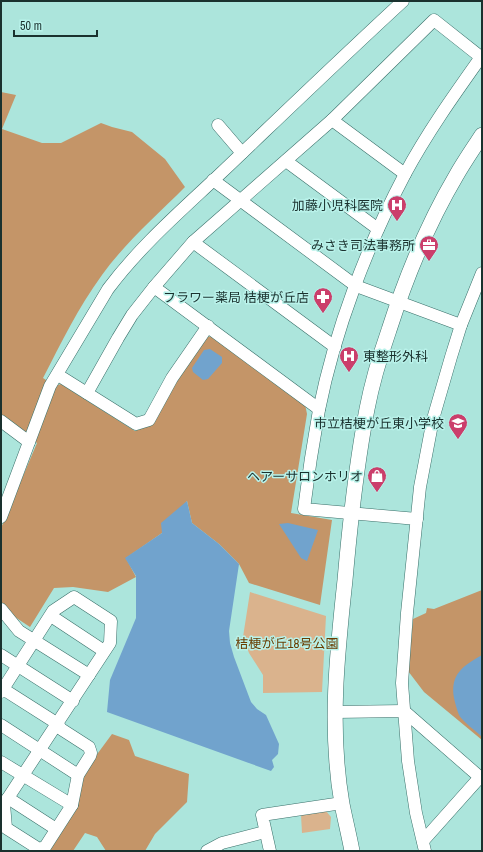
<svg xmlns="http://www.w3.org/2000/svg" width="483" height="852" font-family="'Archivo Narrow','Noto Sans JP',sans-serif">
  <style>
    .green { fill: #dab38d }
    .forest { fill: #c49568 }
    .water { fill: #71a3cd }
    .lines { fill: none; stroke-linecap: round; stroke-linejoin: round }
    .minor-casing { stroke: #3a706a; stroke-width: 13 }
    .tertiary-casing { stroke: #3a706a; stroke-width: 16 }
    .minor { stroke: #fff; stroke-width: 12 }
    .tertiary { stroke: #fff; stroke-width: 15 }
    .labels { text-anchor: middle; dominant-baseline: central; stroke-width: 3; stroke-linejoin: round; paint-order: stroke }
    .poi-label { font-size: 13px; fill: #1a312e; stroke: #b9f2ea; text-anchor: end }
    .park-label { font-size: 13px; fill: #6a3d02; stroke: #b9f2ea }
  </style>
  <rect width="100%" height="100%" fill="#ace5dc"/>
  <g class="green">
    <polygon points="250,592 326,616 322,692 263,693 263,675 249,653 243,637"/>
    <polygon points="326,811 331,817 330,829 302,833 301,815"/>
  </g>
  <g class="forest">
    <path d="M1,92l15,3 -14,34 40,14h19l40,-20 11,4 20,5 33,27 20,28c-28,28 -60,56 -83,88 -24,33 -41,68 -59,103l12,8 6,-2 74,47 18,-7 31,-57 22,-30 7,-1 92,68 2,10 -16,99 41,7 -12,85 -71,-22 -10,-19 -20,-20 -27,-21 -5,-22 -25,32 -36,25 10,19 -28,15 -35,-5 -19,1 -24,39 -18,-12 -8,-11 -3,4v-80l36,-85 -36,-29z"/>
    <polygon points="482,590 482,740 424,692 408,671 413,619 426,613 427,608 434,609"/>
    <polygon points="112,734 129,740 135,756 189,774 187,802 155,834 145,851 106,851 97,837 85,833 73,851 48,851 77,808 84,772"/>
  </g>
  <g class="water">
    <polygon points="210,349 222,357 222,363 208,379 203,380 193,372 192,368 204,350"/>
    <polygon points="187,501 192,523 219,544 239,564 229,631 230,643 234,657 251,702 257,709 266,715 279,744 278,754 272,760 274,767 271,771 107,712 110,680 136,618 136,576 125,558 162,533 161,523"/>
    <polygon points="288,523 318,530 307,561 301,558 279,524"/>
    <path d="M482,655v82c-6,-6 -19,-15 -23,-22 -2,-5 -4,-12 -5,-17 -4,-24 9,-32 28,-43z"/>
  </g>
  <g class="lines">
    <g class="minor-casing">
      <g id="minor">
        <polyline points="332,120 405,174"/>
        <polyline points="218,125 242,153"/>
        <polyline points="286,161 378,229"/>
        <polyline points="213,180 356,286 461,325"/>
        <polyline points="193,242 335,347"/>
        <polyline points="154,287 319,409"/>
        <polyline points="58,375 136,424 149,420 172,378 208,326"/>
        <polyline points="87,393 118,338 132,315 154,287 193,242 332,120 434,20 482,58"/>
        <polyline points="1,421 29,442"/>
        <path d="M1,517l49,-131 58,-97c33,-44 73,-78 112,-115 61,-58 121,-116 183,-173"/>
        <path d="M417,519l-113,-10c4,-33 9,-66 15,-99 16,-80 48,-164 86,-236 22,-41 49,-79 76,-117"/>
        <polyline points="1,609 19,631 89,675"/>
        <polyline points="51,616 104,651"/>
        <polyline points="1,655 73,701"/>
        <polyline points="1,688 3,689 58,724 61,729 89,747 91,753 90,756 78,775 72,805 45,847 39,849 6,828 4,804 110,643 111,621 74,597 53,611 3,689 1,692"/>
        <polyline points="335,712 404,711 482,779"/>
        <polyline points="1,725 78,775"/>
        <polyline points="1,762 72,805"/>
        <polyline points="8,798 56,829"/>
        <polyline points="423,841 480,777"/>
        <polyline points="207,851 222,843 265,832"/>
        <polyline points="270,851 262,815 342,803"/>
        <polyline points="425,851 416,813 408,761 402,683 407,613 420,487 433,419 451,357 461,325 482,273"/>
      </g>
    </g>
    <g class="tertiary-casing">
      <path id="tertiary" d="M352,851c-3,-16 -7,-32 -10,-47 -13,-75 -5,-150 3,-224 5,-57 11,-114 22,-171 5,-26 13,-53 22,-79 17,-53 38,-105 67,-154 8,-14 17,-27 26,-41"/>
    </g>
    <use href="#minor" class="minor"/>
    <use href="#tertiary" class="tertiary"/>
  </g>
  <defs>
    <g id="hospital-pin" transform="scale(1)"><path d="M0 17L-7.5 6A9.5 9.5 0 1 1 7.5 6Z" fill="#cb3e6b" stroke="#b9f2ea"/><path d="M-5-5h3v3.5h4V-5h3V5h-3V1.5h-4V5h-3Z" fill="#fff"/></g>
    <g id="office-pin" transform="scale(1)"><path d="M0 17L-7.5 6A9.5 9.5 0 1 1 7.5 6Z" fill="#cb3e6b" stroke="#b9f2ea"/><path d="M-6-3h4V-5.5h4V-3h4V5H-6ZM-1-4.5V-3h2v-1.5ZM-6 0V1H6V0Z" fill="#fff"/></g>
    <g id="pharmacy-pin" transform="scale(1)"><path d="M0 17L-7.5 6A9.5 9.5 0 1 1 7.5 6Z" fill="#cb3e6b" stroke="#b9f2ea"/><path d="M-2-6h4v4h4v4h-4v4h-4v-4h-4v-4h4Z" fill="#fff"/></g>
    <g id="school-pin" transform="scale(1)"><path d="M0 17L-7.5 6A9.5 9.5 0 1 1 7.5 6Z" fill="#cb3e6b" stroke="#b9f2ea"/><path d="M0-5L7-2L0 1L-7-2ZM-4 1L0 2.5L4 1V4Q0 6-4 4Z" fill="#fff"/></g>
    <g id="shop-pin" transform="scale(1)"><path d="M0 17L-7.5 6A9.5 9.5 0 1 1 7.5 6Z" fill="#cb3e6b" stroke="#b9f2ea"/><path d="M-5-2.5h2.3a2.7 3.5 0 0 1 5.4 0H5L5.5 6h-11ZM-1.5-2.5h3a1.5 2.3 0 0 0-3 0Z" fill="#fff"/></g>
  </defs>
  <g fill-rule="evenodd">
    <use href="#hospital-pin" x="397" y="205"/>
    <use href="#office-pin" x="429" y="245"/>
    <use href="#pharmacy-pin" x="323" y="297"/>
    <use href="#hospital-pin" x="349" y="356"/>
    <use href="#school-pin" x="458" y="423"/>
    <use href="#shop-pin" x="377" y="476"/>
  </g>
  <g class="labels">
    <g class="poi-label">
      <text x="383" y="205">加藤小児科医院</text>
      <text x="415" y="245">みさき司法事務所</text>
      <text x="309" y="297">フラワー薬局 桔梗が丘店</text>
      <text x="363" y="356" text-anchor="start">東整形外科</text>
      <text x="444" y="423">市立桔梗が丘東小学校</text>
      <text x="363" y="476">ヘアーサロンホリオ</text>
    </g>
    <g class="park-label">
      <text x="287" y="643">桔梗が丘18号公園</text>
    </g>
  </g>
  <rect width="483" height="852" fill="none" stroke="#1a312e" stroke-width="4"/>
  <path d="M14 30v6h83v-6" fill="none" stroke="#1a312e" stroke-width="2"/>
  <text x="20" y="30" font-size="12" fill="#1a312e" stroke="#b9f2ea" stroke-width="3" paint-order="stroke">50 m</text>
</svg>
